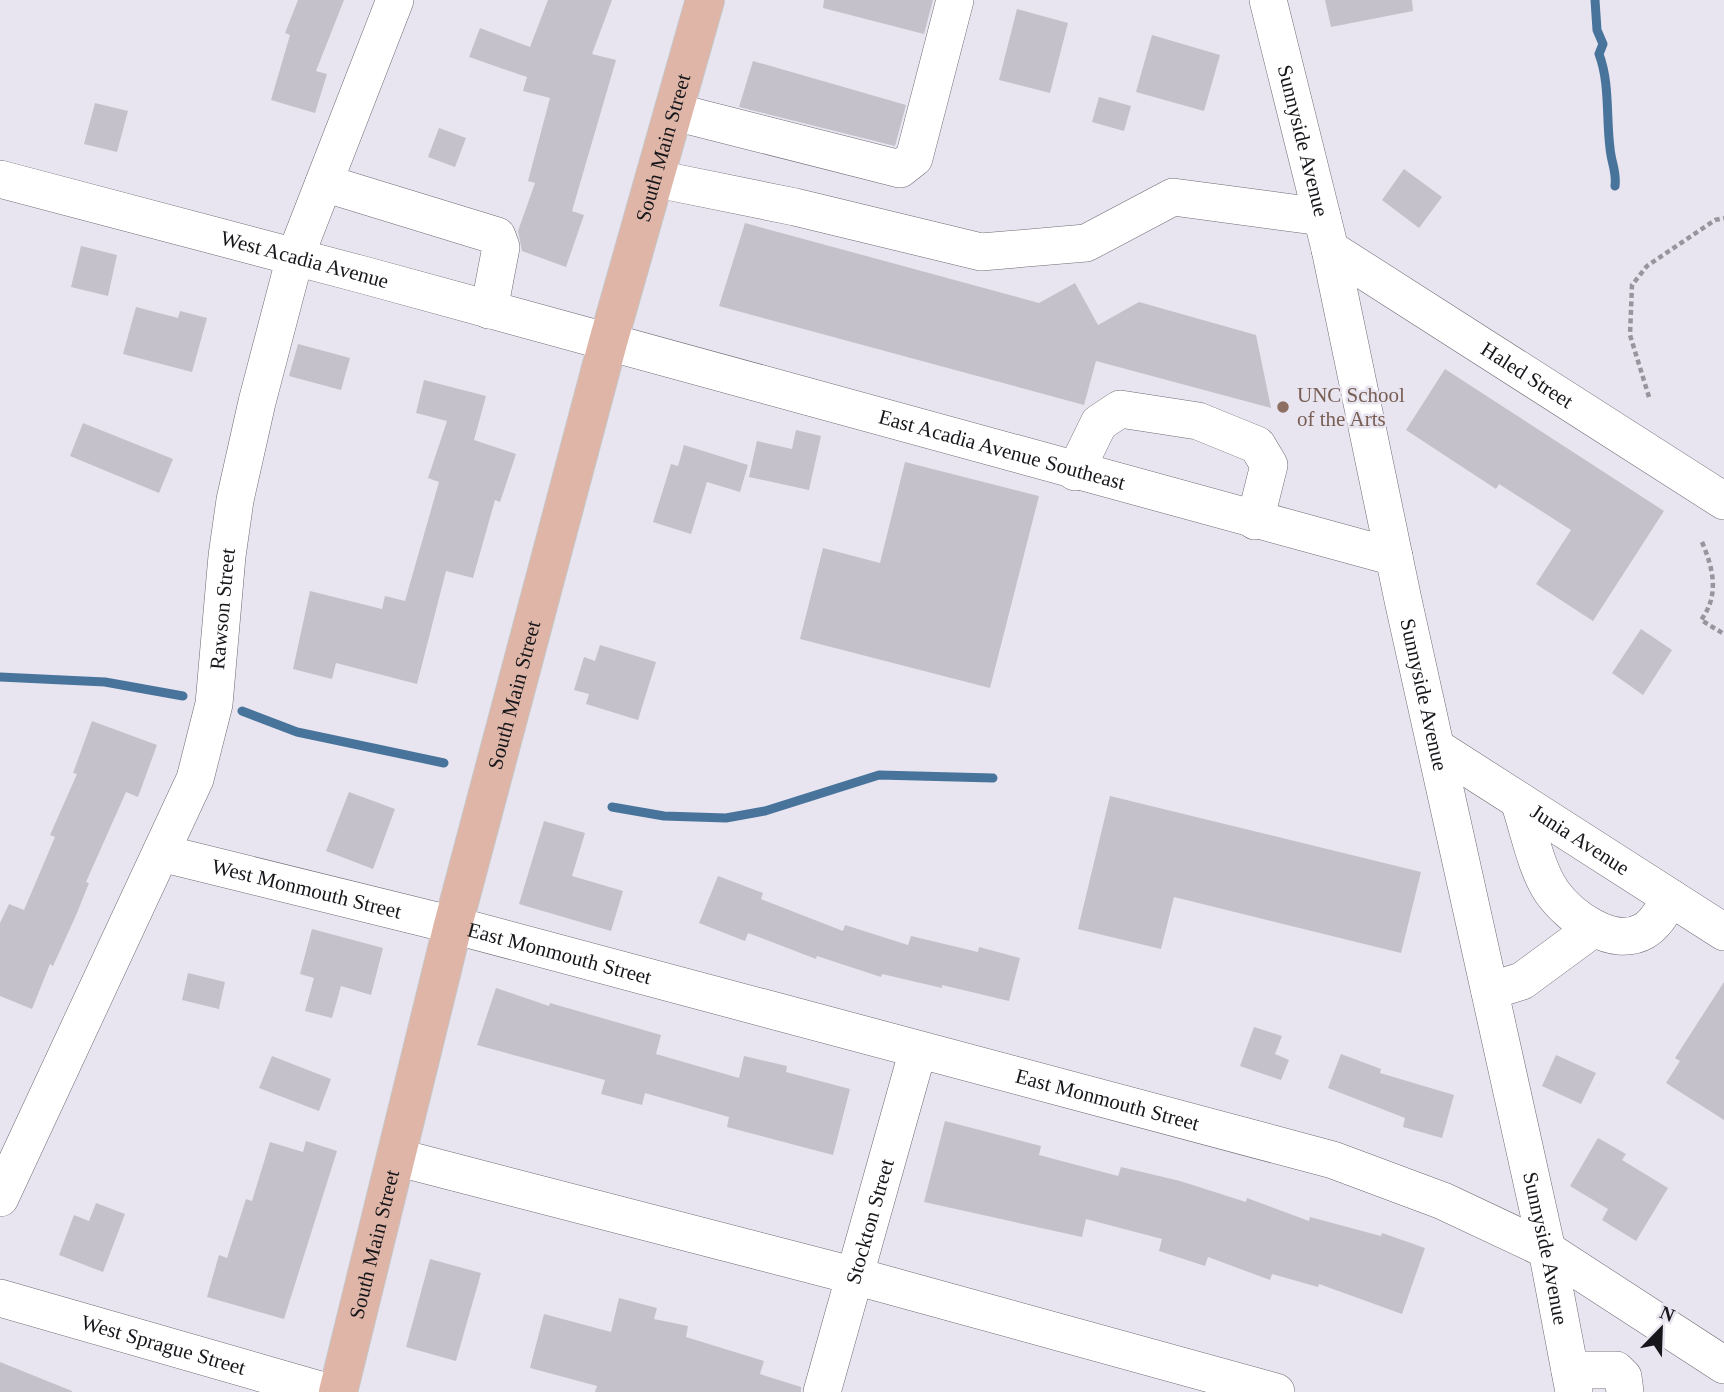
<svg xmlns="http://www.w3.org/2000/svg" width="1724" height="1392" font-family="'Times New Roman',serif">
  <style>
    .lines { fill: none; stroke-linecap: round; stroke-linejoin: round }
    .stream { stroke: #48749c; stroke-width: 9 }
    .building { fill: #c4c1cb }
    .minor-casing { stroke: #6e6b74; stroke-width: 38 }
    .major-casing { stroke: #c7c7c8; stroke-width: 40 }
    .path { stroke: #97959d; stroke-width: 4.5; stroke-dasharray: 5 3.5; stroke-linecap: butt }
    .minor { stroke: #fff; stroke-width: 37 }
    .major { stroke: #deb5a7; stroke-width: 38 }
    .education-dot { fill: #8d6e63; stroke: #e8e5f0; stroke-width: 2.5 }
    .labels { text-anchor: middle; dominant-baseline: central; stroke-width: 5; stroke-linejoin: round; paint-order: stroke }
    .street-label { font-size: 21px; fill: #17161a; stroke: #e8e5f0 }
    .education-label { font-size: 21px; fill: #785e54; stroke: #e8e5f0; text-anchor: start }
  </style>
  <rect width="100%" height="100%" fill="#e8e5f0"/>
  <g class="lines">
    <g class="stream">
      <path d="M1595,0l2,30 6,14 -4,10c11,29 7,63 11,94 1,14 7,24 5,38"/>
      <polyline points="0,677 105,682 183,696"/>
      <polyline points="242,711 297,732 444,763"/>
      <polyline points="612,807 664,816 726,818 765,811 879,775 993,778"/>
    </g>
  </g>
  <g class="building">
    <polygon points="298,0 344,0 316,71 327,74 315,113 271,100 290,35 285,33"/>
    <polygon points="548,0 612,0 592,54 616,60 572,211 584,215 566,267 522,251 518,231 535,183 528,181 550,98 523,91 527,77 469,57 480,28 530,47"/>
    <polygon points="824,0 933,0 924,34 823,8"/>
    <polygon points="1325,0 1412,0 1413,11 1331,27"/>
    <polygon points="1017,9 1068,23 1050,93 999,80"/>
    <polygon points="1152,35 1220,55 1204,111 1136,92"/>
    <polygon points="753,61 906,105 895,146 739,107"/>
    <polygon points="1099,97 1131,106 1124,131 1092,122"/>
    <polygon points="95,103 128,111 117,152 84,144"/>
    <polygon points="439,128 466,138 455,167 428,157"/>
    <polygon points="1404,169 1442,197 1419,228 1382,200"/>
    <polygon points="745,223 1039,303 1075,283 1098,325 1139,302 1256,335 1271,408 1096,361 1084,405 719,306"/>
    <polygon points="81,246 117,255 108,296 71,287"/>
    <polygon points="136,307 178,318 180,311 207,318 192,372 123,354"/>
    <polygon points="298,344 350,358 341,390 289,376"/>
    <polygon points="1445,369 1664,511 1593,621 1536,584 1571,530 1499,484 1496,489 1406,430"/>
    <polygon points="424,380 486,396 474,440 516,454 500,502 495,500 473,578 446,571 417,684 336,663 332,679 293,669 310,591 382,609 385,596 405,601 439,482 428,478 447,421 416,413"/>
    <polygon points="83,423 173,459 159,493 70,456"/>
    <polygon points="796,430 821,436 809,490 749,477 757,441 792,449"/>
    <polygon points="684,445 748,465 740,492 707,482 691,534 653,522 671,464 678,466"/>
    <polygon points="905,462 1039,496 990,688 800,639 823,548 880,563"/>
    <polygon points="1641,629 1672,650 1643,695 1612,673"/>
    <polygon points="600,645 656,662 638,720 586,704 589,694 574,690 584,657 595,661"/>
    <polygon points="92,721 157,745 138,797 126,792 86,882 89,883 77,913 53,966 50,964 32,1009 0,996 0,923 9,904 24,910 55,837 50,835 77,774 73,773"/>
    <polygon points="349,792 395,809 373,869 326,851"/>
    <polygon points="1110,796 1421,872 1401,953 1174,897 1161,949 1078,929"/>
    <polygon points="544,821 585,833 572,876 623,891 611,931 519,904"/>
    <polygon points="718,876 763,893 761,899 843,931 845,925 908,945 911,936 978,952 979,947 1020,958 1009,1001 942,985 942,988 882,974 881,977 817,956 816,959 748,933 745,941 699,923"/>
    <polygon points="312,929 383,948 371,995 341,986 332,1018 305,1011 314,978 300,974"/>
    <polygon points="188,973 225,982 219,1009 182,1000"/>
    <polygon points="1724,982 1724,1120 1666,1083 1680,1061 1675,1058"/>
    <polygon points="496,988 549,1006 550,1003 661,1035 656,1054 739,1078 744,1056 787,1066 786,1072 850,1089 833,1155 727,1127 729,1117 645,1093 642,1105 601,1094 605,1080 477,1045"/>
    <polygon points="1254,1027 1282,1036 1275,1054 1289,1060 1281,1080 1240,1066"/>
    <polygon points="1341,1054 1381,1069 1380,1073 1454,1095 1442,1138 1403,1127 1405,1118 1328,1088"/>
    <polygon points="1556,1055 1596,1073 1581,1104 1542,1086"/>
    <polygon points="272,1056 331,1079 319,1111 259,1088"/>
    <polygon points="945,1121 1041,1146 1039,1155 1118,1176 1121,1167 1180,1181 1246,1202 1247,1198 1309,1221 1310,1217 1381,1236 1382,1233 1425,1248 1402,1314 1319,1284 1318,1287 1272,1274 1270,1280 1208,1257 1205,1266 1159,1251 1162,1239 1086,1219 1082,1237 924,1202"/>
    <polygon points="1598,1138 1626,1154 1622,1160 1668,1188 1636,1241 1602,1220 1608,1209 1570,1186"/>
    <polygon points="306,1141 337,1151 284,1319 207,1297 219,1255 227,1258 246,1199 252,1201 270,1142 303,1152"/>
    <polygon points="96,1203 125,1214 103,1272 59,1255 74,1215 89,1221"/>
    <polygon points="430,1259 481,1273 456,1361 406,1347"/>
    <polygon points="619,1298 657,1308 654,1319 688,1326 686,1337 764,1361 760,1374 801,1387 801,1392 595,1392 597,1386 530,1368 544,1314 611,1332"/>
    <polygon points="0,1362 72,1391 72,1392 0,1392"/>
  </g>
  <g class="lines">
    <g class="minor-casing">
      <g id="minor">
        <path id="s1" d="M1268,0l62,249 73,351 144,650 27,142"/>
        <polyline points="675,112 900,169 914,158 955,0"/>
        <path id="s2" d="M0,179l360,95 1034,283"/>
        <polyline points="657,179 795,207 981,252 1086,243 1173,197 1322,217"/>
        <polyline points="324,183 497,236 501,247 489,310"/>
        <path id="s3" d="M1330,249l394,252"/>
        <polyline points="1075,472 1099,423 1120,409 1198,421 1257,445 1269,465 1255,521"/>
        <path id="s4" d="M1437,748l287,184"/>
        <path d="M1519,801c10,29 16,66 33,91 18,25 61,57 92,39 12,-7 20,-22 27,-33"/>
        <path id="s5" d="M161,853l292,72 880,235 110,41 104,49 177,115"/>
        <polyline points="1490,991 1522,981 1594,928"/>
        <polyline points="396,1157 855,1276 1276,1392"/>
        <path id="s6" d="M0,1198l195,-419 19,-75 13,-148 8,-56 22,-98 38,-145 100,-257"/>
        <path id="s7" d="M0,1298l327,94"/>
        <polyline points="1570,1370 1616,1370 1623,1377 1625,1392"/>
        <path id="s8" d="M822,1392l96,-342"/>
      </g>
    </g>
    <g class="major-casing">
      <g id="major">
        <path id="s9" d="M338,1392l115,-467 155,-583 97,-342"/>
      </g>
    </g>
    <g class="path">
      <polyline points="1649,397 1630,335 1632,285 1647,266 1715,220 1724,218"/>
      <path d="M1702,542c11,26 18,53 -1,78l23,14"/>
    </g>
    <use href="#minor" class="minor"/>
    <use href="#major" class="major"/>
  </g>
  <circle class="education-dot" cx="1283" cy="407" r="7"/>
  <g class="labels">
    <g class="street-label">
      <text stroke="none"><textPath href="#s1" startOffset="145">Sunnyside Avenue</textPath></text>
      <text stroke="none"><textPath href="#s9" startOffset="1286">South Main Street</textPath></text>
      <text stroke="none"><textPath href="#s2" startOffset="315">West Acadia Avenue</textPath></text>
      <text stroke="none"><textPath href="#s3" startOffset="234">Haled Street</textPath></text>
      <text stroke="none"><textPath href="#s2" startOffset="1038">East Acadia Avenue Southeast</textPath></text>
      <text stroke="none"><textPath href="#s6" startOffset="635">Rawson Street</textPath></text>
      <text stroke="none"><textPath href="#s9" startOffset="719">South Main Street</textPath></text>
      <text stroke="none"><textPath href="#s1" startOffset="712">Sunnyside Avenue</textPath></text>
      <text stroke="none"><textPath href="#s4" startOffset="170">Junia Avenue</textPath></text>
      <text stroke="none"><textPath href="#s5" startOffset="150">West Monmouth Street</textPath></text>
      <text stroke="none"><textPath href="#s5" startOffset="411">East Monmouth Street</textPath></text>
      <text stroke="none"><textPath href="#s5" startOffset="978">East Monmouth Street</textPath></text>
      <text stroke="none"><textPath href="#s8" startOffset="177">Stockton Street</textPath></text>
      <text stroke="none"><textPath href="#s9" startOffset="152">South Main Street</textPath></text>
      <text stroke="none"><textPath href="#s1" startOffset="1279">Sunnyside Avenue</textPath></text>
      <text stroke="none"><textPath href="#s7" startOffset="170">West Sprague Street</textPath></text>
    </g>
    <g class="education-label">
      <text x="1297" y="395">UNC School<tspan x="1297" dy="24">of the Arts</tspan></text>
    </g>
  </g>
  <g transform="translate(1661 1329) rotate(23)" stroke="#e8e5f0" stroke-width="5" paint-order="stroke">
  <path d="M0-5L12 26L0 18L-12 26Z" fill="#17161a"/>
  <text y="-10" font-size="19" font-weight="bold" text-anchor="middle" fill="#17161a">N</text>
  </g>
</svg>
